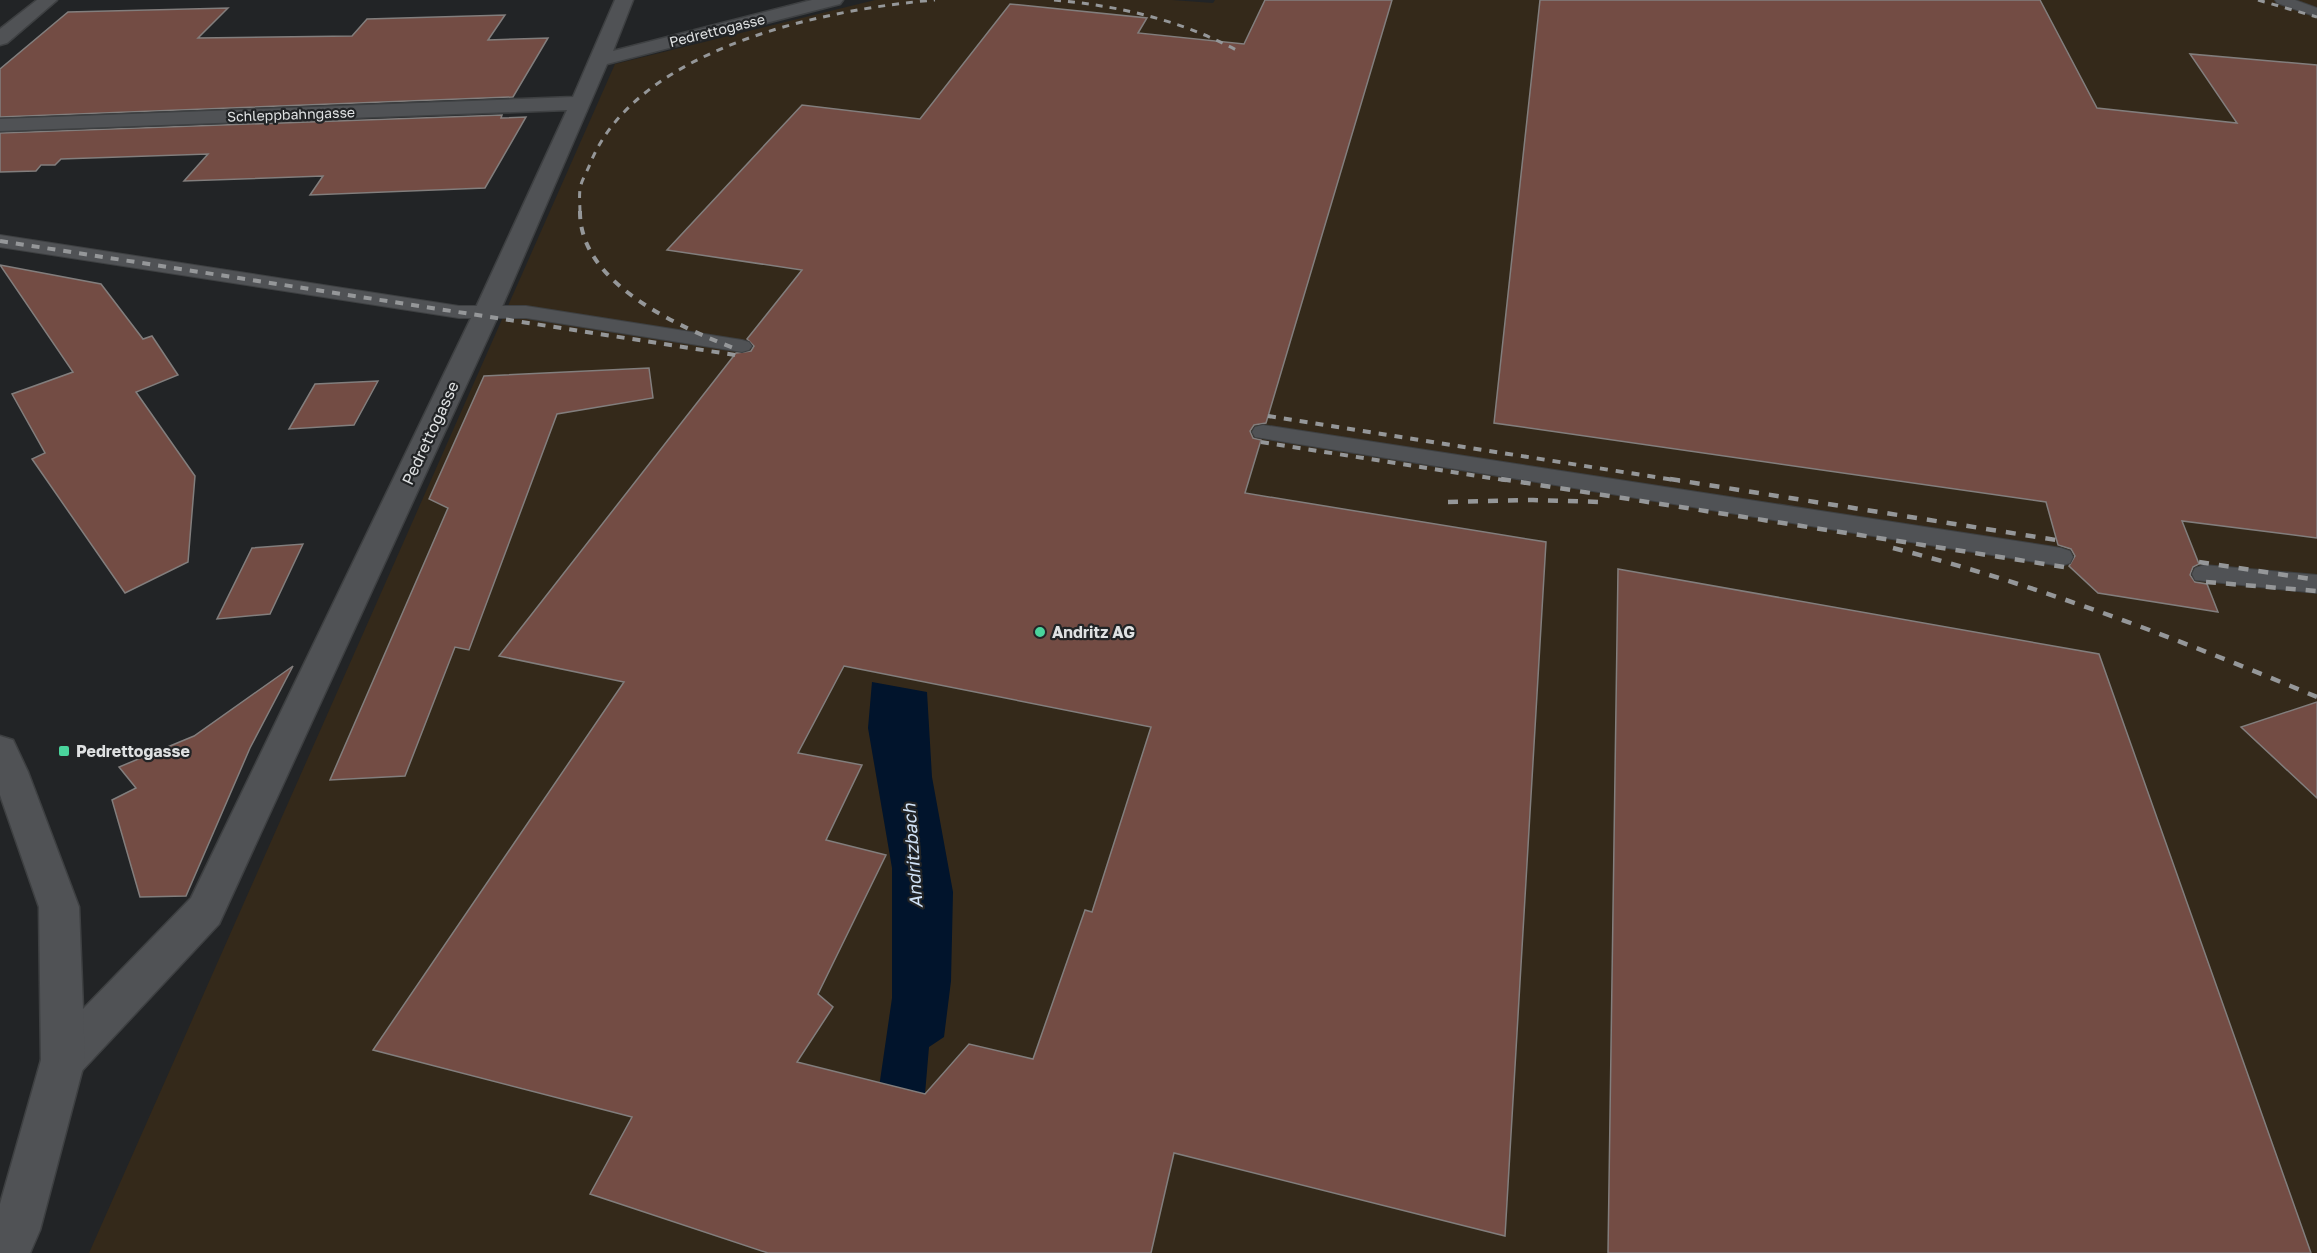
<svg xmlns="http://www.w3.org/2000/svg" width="2317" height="1253" font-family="'Golos Text',sans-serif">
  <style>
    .industrial { fill: #34291a }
    .water { fill: #01142c }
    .building { fill: #734c44; stroke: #827e7d; stroke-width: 1.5; fill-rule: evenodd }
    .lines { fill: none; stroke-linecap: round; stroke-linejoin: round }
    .service-casing { stroke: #3e4042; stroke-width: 2 }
    .minor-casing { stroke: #3e4042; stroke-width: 3 }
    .tertiary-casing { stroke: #3e4042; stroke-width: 3 }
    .service { fill: #505255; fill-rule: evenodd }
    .minor { fill: #505255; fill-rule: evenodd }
    .tertiary { fill: #505255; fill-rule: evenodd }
    .rail-far2 { stroke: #959799; stroke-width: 3; stroke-dasharray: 7 7; stroke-linecap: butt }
    .rail-far1 { stroke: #959799; stroke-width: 4; stroke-dasharray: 8 8; stroke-linecap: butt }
    .rail { stroke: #959799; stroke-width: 4.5; stroke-dasharray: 10 10; stroke-linecap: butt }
    .poi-dot { fill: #4ad49c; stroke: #222426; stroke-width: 2 }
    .labels { text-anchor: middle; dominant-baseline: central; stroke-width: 4.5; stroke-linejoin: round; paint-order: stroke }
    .far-street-label { font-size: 14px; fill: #dfe1e2; stroke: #222426 }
    .street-label { font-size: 16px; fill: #dfe1e2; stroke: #222426 }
    .poi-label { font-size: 16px; font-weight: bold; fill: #dfe1e2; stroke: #222426; text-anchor: start }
    .water-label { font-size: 18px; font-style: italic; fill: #d1e3f8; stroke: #222426 }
  </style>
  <rect width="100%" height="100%" fill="#222426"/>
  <polygon class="industrial" points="875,0 1172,0 1213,3 1215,0 2317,0 2317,1253 89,1253 615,64"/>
  <polygon class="water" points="872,682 927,692 932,777 953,892 951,981 944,1037 929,1047 925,1094 855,1253 892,998 892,868 868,728"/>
  <g class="building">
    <path d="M1265,0h127l-126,423 -12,2 -4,6 3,7 8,2 -16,53 301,49 -41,694 -331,-83 -23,100h-383l-178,-59 42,-77 -259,-67 251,-368 -125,-26 237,-303 15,-2 3,-5 -7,-7 55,-69 -135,-20 135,-145 118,14 90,-115 137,14 -9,15 106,11zM844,666l307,61 -59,185 -7,-2 -52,149 -64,-15 -44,50 -128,-32 36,-55 -15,-13 68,-139 -60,-15 36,-75 -64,-12z"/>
    <polygon points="1540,0 2040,0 2097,108 2237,123 2190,54 2317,65 2317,538 2182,521 2199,564 2193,567 2190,575 2195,582 2207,584 2218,612 2098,593 2069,566 2075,556 2071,549 2058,545 2046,502 1494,423"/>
    <polygon points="228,8 198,38 352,36 367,19 505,15 488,40 548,38 513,97 0,117 0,69 68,12"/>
    <polygon points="502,115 501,118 526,117 485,188 310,195 323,176 184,181 208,154 61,159 55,165 41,165 36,171 0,172 0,133"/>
    <polygon points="0,265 101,284 143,339 152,336 178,375 136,392 195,476 188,562 125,593 32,459 45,453 12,394 73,372"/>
    <polygon points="649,368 653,398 557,414 469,650 455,647 405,776 330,780 448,508 429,499 484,376"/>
    <polygon points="378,381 354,425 289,429 315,384"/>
    <polygon points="303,544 270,614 217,619 252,548"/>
    <polygon points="1618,569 2099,654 2311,1253 1608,1253"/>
    <polygon points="293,666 250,748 186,896 140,897 112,800 136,788 119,767 194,736"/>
    <polygon points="2317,702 2317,798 2241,727"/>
  </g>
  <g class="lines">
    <g class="service-casing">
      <g id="service">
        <polygon points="2275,0 2295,0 2317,8 2317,17 2277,3"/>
        <polygon points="0,235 459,306 526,306 742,340 749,342 752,346 749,350 742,352 526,318 459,318 0,247"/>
        <polygon points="1263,425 2061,548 2070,551 2073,557 2070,563 2061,566 1255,437 1252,432 1255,427"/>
        <polygon points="2204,565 2317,575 2317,593 2195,580 2192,574 2195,568"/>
      </g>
    </g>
    <g class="minor-casing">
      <g id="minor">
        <polygon points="37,0 57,0 7,43 0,45 0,29"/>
        <polygon points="615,0 633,0 613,51 812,0 843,0 840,4 607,64 498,316 219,924 78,1075 63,1081 48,1075 41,1060 48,1045 191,898 472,316 567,110 0,131 0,119 573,97"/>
      </g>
    </g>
    <g class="tertiary-casing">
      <polygon id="tertiary" points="0,736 13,740 28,772 79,907 85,1060 40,1230 30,1253 0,1253 0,1204 41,1060 39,907 0,795"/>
    </g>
    <use href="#service" class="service"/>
    <use href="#minor" class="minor"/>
    <use href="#tertiary" class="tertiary"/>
    <g class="rail-far2">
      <path d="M1054,0c66,6 127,20 186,52"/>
      <polyline points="2258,0 2317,17"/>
      <path d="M580,212c0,-7 -1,-15 0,-23 1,-8 7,-17 10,-25 46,-116 235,-155 345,-164"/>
    </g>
    <g class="rail-far1">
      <path d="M580,211c-1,73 100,116 156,138"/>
      <polyline points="0,241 735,355"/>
      <polyline points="1268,416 1680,481"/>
      <polyline points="1261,442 1510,481"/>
    </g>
    <g class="rail">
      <polyline points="1501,479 2064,567"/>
      <polyline points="1670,479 2056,540"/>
      <polyline points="1448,502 1533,500 1601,502"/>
      <path d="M1893,548c146,37 285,91 424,149"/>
      <polyline points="2199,562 2317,580"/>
      <polyline points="2206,582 2317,591"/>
    </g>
  </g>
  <g class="poi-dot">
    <circle cx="1040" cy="632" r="6"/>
    <rect x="58" y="745" width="12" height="12" rx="3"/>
  </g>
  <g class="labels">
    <g class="far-street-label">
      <text transform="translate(717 30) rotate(-14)">Pedrettogasse</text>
      <text transform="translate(291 114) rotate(-2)">Schleppbahngasse</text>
    </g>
    <g class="street-label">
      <text transform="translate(430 433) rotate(-65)">Pedrettogasse</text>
    </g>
    <g class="poi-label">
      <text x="1052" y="632">Andritz AG</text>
      <text x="76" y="751">Pedrettogasse</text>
    </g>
    <g class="water-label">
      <text transform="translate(912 856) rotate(-94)">Andritzbach</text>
    </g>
  </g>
</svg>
